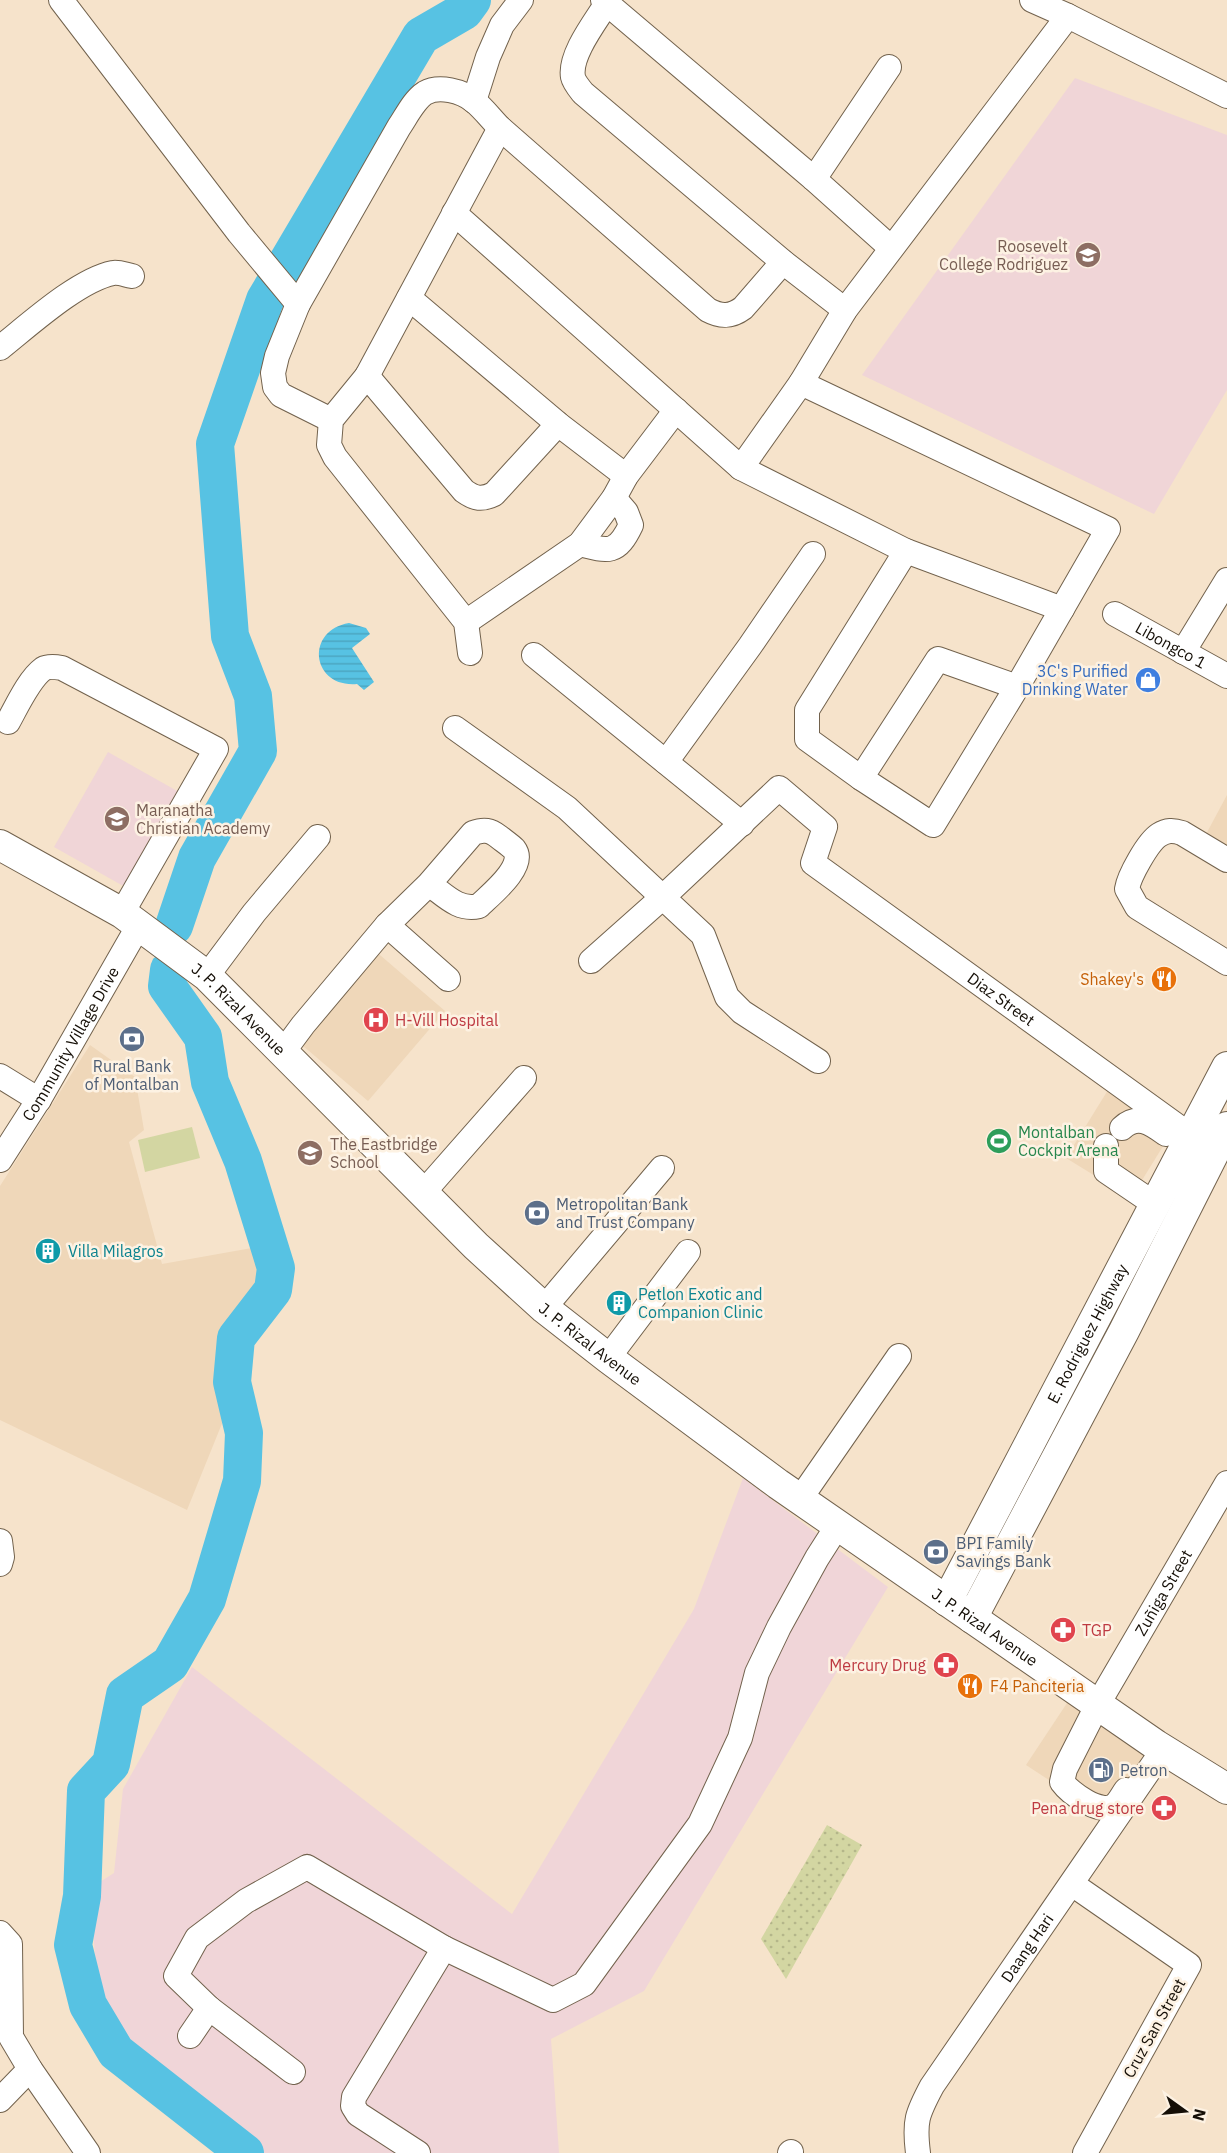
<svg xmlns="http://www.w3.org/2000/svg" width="1227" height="2153" font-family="'IBM Plex Sans',sans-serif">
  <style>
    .built { fill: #efd7b9 }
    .industrial { fill: #f0d5d8 }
    .education { fill: #f0d5d7 }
    .grass { fill: url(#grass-dots) }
    .green { fill: #d3d6a2 }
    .water { fill: url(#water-rules) }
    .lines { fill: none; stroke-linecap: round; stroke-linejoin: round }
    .river { stroke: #57c2e3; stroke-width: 38 }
    .minor-casing { stroke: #72624d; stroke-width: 26 }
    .major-casing { stroke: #72624d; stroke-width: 32 }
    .minor { stroke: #fff; stroke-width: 24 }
    .major { stroke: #fff; stroke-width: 30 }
    .labels { text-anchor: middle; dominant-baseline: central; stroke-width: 5; stroke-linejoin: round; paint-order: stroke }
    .education-label { font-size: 16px; fill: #785e54; stroke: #fdf2e3; text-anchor: start }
    .street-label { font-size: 16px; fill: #150f07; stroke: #fdf2e3 }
    .shop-label { font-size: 16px; fill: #366cbe; stroke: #fdf2e3; text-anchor: end }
    .food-label { font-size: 16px; fill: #c56008; stroke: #fdf2e3; text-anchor: end }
    .health-label { font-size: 16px; fill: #be3a42; stroke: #fdf2e3; text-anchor: start }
    .service-label { font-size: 16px; fill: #4e5e75; stroke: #fdf2e3; text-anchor: start }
    .leisure-label { font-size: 16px; fill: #27864d; stroke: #fdf2e3; text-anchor: start }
    .culture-label { font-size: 16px; fill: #0d838f; stroke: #fdf2e3; text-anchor: start }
  </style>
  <defs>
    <pattern id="grass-dots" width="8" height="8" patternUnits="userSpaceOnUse" patternTransform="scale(1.5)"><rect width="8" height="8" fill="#d3d6a2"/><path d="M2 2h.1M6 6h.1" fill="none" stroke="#b4b68a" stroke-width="1.8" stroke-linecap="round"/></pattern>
    <pattern id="water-rules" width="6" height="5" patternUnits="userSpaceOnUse" patternTransform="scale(1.5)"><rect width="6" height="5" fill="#57c2e3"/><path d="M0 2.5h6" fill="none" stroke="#4ba6c1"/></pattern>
  </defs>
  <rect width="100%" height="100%" fill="#f6e3cb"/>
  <g class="built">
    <polygon points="1227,795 1227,851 1204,838"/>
    <polygon points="373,949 445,1011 368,1101 296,1040"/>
    <polygon points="90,1045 135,1077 144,1130 129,1142 162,1264 263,1246 269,1287 227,1337 223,1421 187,1510 0,1420 0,1186"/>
    <polygon points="1108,1090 1173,1130 1131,1198 1066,1158"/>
    <polygon points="1073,1694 1153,1747 1107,1818 1026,1765"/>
  </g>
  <polygon class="industrial" points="743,1478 888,1587 644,1991 551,2039 559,2153 261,2153 121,2039 97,1975 89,1889 114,1873 123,1789 192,1667 512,1914 694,1609"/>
  <g class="education">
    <polygon points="1075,78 1227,135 1227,390 1154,514 862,375"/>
    <polygon points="108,752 179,792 125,887 54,847"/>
  </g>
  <polygon class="grass" points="827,1825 862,1845 786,1979 761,1939"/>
  <polygon class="green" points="192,1127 200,1158 145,1172 138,1140"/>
  <g class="water">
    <path d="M349,623l17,5 4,6 -18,14 22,34 -10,8 -7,-6c-45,4 -53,-53 -8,-61z"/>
    <path d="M153,958l29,40 19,14 -12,8c-23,-22 -40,-28 -36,-62z"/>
  </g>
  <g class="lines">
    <g class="river">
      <polyline points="174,926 197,858 258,751 253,696 230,636 215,444 265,300 421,36 464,11 472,0"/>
      <polyline points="169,970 167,986 203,1037 210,1082 243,1161 276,1268 273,1290 236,1338 232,1382 244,1433 242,1481 207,1599 170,1664 125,1695 111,1764 86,1791 82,1896 73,1945 88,2005 116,2052 245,2153"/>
    </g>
    <g class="minor-casing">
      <g id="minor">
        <polyline points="61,0 239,233 298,304"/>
        <polyline points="603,0 814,179 891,248"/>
        <polyline points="1032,0 1068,16 1227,96"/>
        <path d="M607,3c-11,18 -38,52 -34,74 1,5 6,11 10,16l200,169 62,48"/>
        <polyline points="474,101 488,57 502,25 521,0"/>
        <polyline points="814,179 889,67"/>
        <polyline points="454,213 741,468 906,551 1062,609"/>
        <polyline points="409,298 558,424 626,476"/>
        <path d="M0,348c29,-23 78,-68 113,-75 6,-1 13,2 19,3"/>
        <path d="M367,376l97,115c11,8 18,9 30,3l64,-70"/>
        <polyline points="801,383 1108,529 1017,687 933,825 861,778 807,739 807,710 906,551"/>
        <path d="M331,420l-50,-25 -6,-8 -2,-14 4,-17 21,-52 101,-177c7,-10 15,-27 26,-34 14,-8 37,-2 49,8 9,7 18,19 26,27l208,182c13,7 23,7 35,-2l40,-46"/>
        <polyline points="741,468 801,383 845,310 1068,16"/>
        <path d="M580,544c29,8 37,10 51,-19l-5,-13 -12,-14"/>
        <path id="s1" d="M1115,614l112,62"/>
        <polyline points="466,622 580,544 614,498 626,476 676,410"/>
        <polyline points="1183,652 1227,580"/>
        <polyline points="470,653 466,622 335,457 329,445 331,420 367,376 500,128"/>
        <polyline points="534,655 742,824"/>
        <path d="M8,722c8,-14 21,-43 35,-53 5,-3 13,-2 19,-1l154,81 -94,164"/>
        <polyline points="455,728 567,808 703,935 727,997 742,1012 818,1061"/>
        <polyline points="666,762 750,646 813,554"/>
        <polyline points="861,778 938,659 1017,687"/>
        <path d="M1227,860l-45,-27c-9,-3 -15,-3 -23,2 -11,7 -30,41 -32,54l10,18 90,56"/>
        <polyline points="387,925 448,979"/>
        <path id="s2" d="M591,961l72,-64 116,-109 46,39 -12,36 378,273"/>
        <polyline points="207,976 254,913 318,837"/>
        <path d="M283,1052l20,-27 84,-100 42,-41 44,-51c11,-4 17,-3 26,4 5,4 11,8 15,12 13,17 -24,46 -35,57 -21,5 -34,-11 -50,-22"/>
        <polyline points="0,1076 39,1100"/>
        <path d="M1122,1128c16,-15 30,-4 44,6"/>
        <polyline points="1106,1146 1106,1171 1156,1205"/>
        <path id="s3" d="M0,1160l41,-64 98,-171"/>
        <polyline points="422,1194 524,1078"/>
        <polyline points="544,1308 662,1168"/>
        <polyline points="608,1358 688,1252"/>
        <polyline points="800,1499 899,1356"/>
        <polyline points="0,1541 2,1557 0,1564"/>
        <path id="s4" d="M1126,1790c-3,4 -7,12 -11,15 -14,11 -45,-12 -53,-23l3,-13 33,-65 129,-221"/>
        <polyline points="1072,1884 1189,1965 1085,2153"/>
        <polyline points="0,1933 10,1944 11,2037 30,2069 88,2153"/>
        <polyline points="190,2036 209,2008"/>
        <polyline points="293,2072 209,2008 176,1976 197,1938 246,1901 307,1867 444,1948 553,2000 584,1984 700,1824 740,1738 757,1673 779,1627 817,1558 838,1525"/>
        <polyline points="0,2100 30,2069"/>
        <polyline points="418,2153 358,2114 353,2106 354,2097 444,1948"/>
        <polyline points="790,2153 791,2152"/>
        <path id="s5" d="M918,2153c-4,-32 -1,-39 14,-67l231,-336"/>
      </g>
    </g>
    <g class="major-casing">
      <g id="major">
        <path id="s6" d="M0,845l122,68 85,63 269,270 68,62 64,50 170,126 378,261 71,44"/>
        <path id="s7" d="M947,1601l280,-534"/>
        <polyline points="972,1618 1124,1331 1227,1127"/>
      </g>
    </g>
    <use href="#minor" class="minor"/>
    <use href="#major" class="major"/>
  </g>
  <defs>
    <g id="university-disc" transform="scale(1.35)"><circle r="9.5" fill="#8d6e63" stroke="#fdf2e3"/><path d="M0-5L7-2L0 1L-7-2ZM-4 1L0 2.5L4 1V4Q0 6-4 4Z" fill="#fff"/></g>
    <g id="shop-disc" transform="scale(1.35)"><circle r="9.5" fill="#3f7fe0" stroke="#fdf2e3"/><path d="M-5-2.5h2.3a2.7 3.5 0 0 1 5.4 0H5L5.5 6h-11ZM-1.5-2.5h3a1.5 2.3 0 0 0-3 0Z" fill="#fff"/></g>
    <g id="school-disc" transform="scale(1.35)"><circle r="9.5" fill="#8d6e63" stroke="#fdf2e3"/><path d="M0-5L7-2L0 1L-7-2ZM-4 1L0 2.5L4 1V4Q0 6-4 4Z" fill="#fff"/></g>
    <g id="restaurant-disc" transform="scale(1.35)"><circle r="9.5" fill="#e8710a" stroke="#fdf2e3"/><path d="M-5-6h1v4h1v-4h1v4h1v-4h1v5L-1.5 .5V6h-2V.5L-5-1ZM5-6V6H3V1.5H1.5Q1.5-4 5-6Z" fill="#fff"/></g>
    <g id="hospital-disc" transform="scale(1.35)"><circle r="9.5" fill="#e0444e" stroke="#fdf2e3"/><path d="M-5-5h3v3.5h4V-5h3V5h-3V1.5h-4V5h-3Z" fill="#fff"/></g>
    <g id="bank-disc" transform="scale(1.35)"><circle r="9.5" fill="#5c6f8a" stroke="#fdf2e3"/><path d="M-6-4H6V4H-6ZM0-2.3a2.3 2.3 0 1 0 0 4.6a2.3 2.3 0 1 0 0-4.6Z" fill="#fff"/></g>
    <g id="stadium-disc" transform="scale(1.35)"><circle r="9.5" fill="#2e9e5b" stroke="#fdf2e3"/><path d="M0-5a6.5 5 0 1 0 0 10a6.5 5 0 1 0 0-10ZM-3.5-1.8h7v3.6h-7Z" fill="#fff"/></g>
    <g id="building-disc" transform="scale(1.35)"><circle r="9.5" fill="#0f9aa8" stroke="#fdf2e3"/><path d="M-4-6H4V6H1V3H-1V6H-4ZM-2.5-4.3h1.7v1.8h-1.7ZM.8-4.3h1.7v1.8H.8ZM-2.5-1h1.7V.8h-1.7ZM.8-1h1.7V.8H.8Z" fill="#fff"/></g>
    <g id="pharmacy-disc" transform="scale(1.35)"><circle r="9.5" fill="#e0444e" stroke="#fdf2e3"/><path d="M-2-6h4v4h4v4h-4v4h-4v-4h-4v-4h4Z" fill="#fff"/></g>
    <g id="fuel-disc" transform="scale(1.35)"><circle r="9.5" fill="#5c6f8a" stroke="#fdf2e3"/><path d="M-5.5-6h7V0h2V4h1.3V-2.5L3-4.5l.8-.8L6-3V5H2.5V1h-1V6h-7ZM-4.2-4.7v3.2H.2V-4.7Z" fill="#fff"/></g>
  </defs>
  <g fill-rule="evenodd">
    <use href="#university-disc" x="1088" y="255"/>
    <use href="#shop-disc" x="1148" y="680"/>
    <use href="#school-disc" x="117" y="819"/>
    <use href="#restaurant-disc" x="1164" y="979"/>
    <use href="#hospital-disc" x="376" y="1020"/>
    <use href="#bank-disc" x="132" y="1039"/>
    <use href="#stadium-disc" x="999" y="1141"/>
    <use href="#school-disc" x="310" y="1153"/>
    <use href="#bank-disc" x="537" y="1213"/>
    <use href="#building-disc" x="48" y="1251"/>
    <use href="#building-disc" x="619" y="1303"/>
    <use href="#bank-disc" x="936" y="1552"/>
    <use href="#pharmacy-disc" x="1063" y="1630"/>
    <use href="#pharmacy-disc" x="946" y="1665"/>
    <use href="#restaurant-disc" x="970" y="1686"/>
    <use href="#fuel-disc" x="1101" y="1770"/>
    <use href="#pharmacy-disc" x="1164" y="1808"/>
  </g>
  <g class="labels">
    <g class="education-label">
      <text x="1068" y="246" text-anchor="end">Roosevelt<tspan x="1068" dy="18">College Rodriguez</tspan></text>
      <text x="136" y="810">Maranatha<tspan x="136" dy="18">Christian Academy</tspan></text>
      <text x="330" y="1144">The Eastbridge<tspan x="330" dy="18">School</tspan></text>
    </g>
    <g class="street-label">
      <text stroke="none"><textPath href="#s1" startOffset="64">Libongco 1</textPath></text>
      <text stroke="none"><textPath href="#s2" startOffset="586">Diaz Street</textPath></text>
      <text stroke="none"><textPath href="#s6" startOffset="291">J. P. Rizal Avenue</textPath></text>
      <text stroke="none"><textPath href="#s3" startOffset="136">Community Village Drive</textPath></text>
      <text stroke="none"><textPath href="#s7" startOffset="302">E. Rodriguez Highway</textPath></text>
      <text stroke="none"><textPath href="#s6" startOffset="777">J. P. Rizal Avenue</textPath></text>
      <text stroke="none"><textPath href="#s4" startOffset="296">Zuñiga Street</textPath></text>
      <text stroke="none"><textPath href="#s6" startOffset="1263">J. P. Rizal Avenue</textPath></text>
      <text stroke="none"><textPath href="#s5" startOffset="238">Daang Hari</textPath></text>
      <text transform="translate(1154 2028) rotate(-61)">Cruz San Street</text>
    </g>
    <g class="shop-label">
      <text x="1128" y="671">3C's Purified<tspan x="1128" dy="18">Drinking Water</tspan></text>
    </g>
    <g class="food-label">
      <text x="1144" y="979">Shakey's</text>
      <text x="990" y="1686" text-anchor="start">F4 Panciteria</text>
    </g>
    <g class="health-label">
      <text x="395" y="1020">H-Vill Hospital</text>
      <text x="1082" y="1630">TGP</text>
      <text x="926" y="1665" text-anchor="end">Mercury Drug</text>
      <text x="1144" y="1808" text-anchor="end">Pena drug store</text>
    </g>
    <g class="service-label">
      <text x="132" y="1066" text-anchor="middle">Rural Bank<tspan x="132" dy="18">of Montalban</tspan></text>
      <text x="556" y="1204">Metropolitan Bank<tspan x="556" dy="18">and Trust Company</tspan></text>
      <text x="956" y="1543">BPI Family<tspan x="956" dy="18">Savings Bank</tspan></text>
      <text x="1120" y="1770">Petron</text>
    </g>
    <g class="leisure-label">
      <text x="1018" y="1132">Montalban<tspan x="1018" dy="18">Cockpit Arena</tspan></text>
    </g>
    <g class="culture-label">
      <text x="68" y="1251">Villa Milagros</text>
      <text x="638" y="1294">Petlon Exotic and<tspan x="638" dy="18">Companion Clinic</tspan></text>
    </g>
  </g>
  <g transform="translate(1185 2111) rotate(105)" stroke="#fdf2e3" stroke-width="4.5" paint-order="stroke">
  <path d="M0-4.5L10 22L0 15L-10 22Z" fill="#150f07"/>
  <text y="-9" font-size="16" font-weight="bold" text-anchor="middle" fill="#150f07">N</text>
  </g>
</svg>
